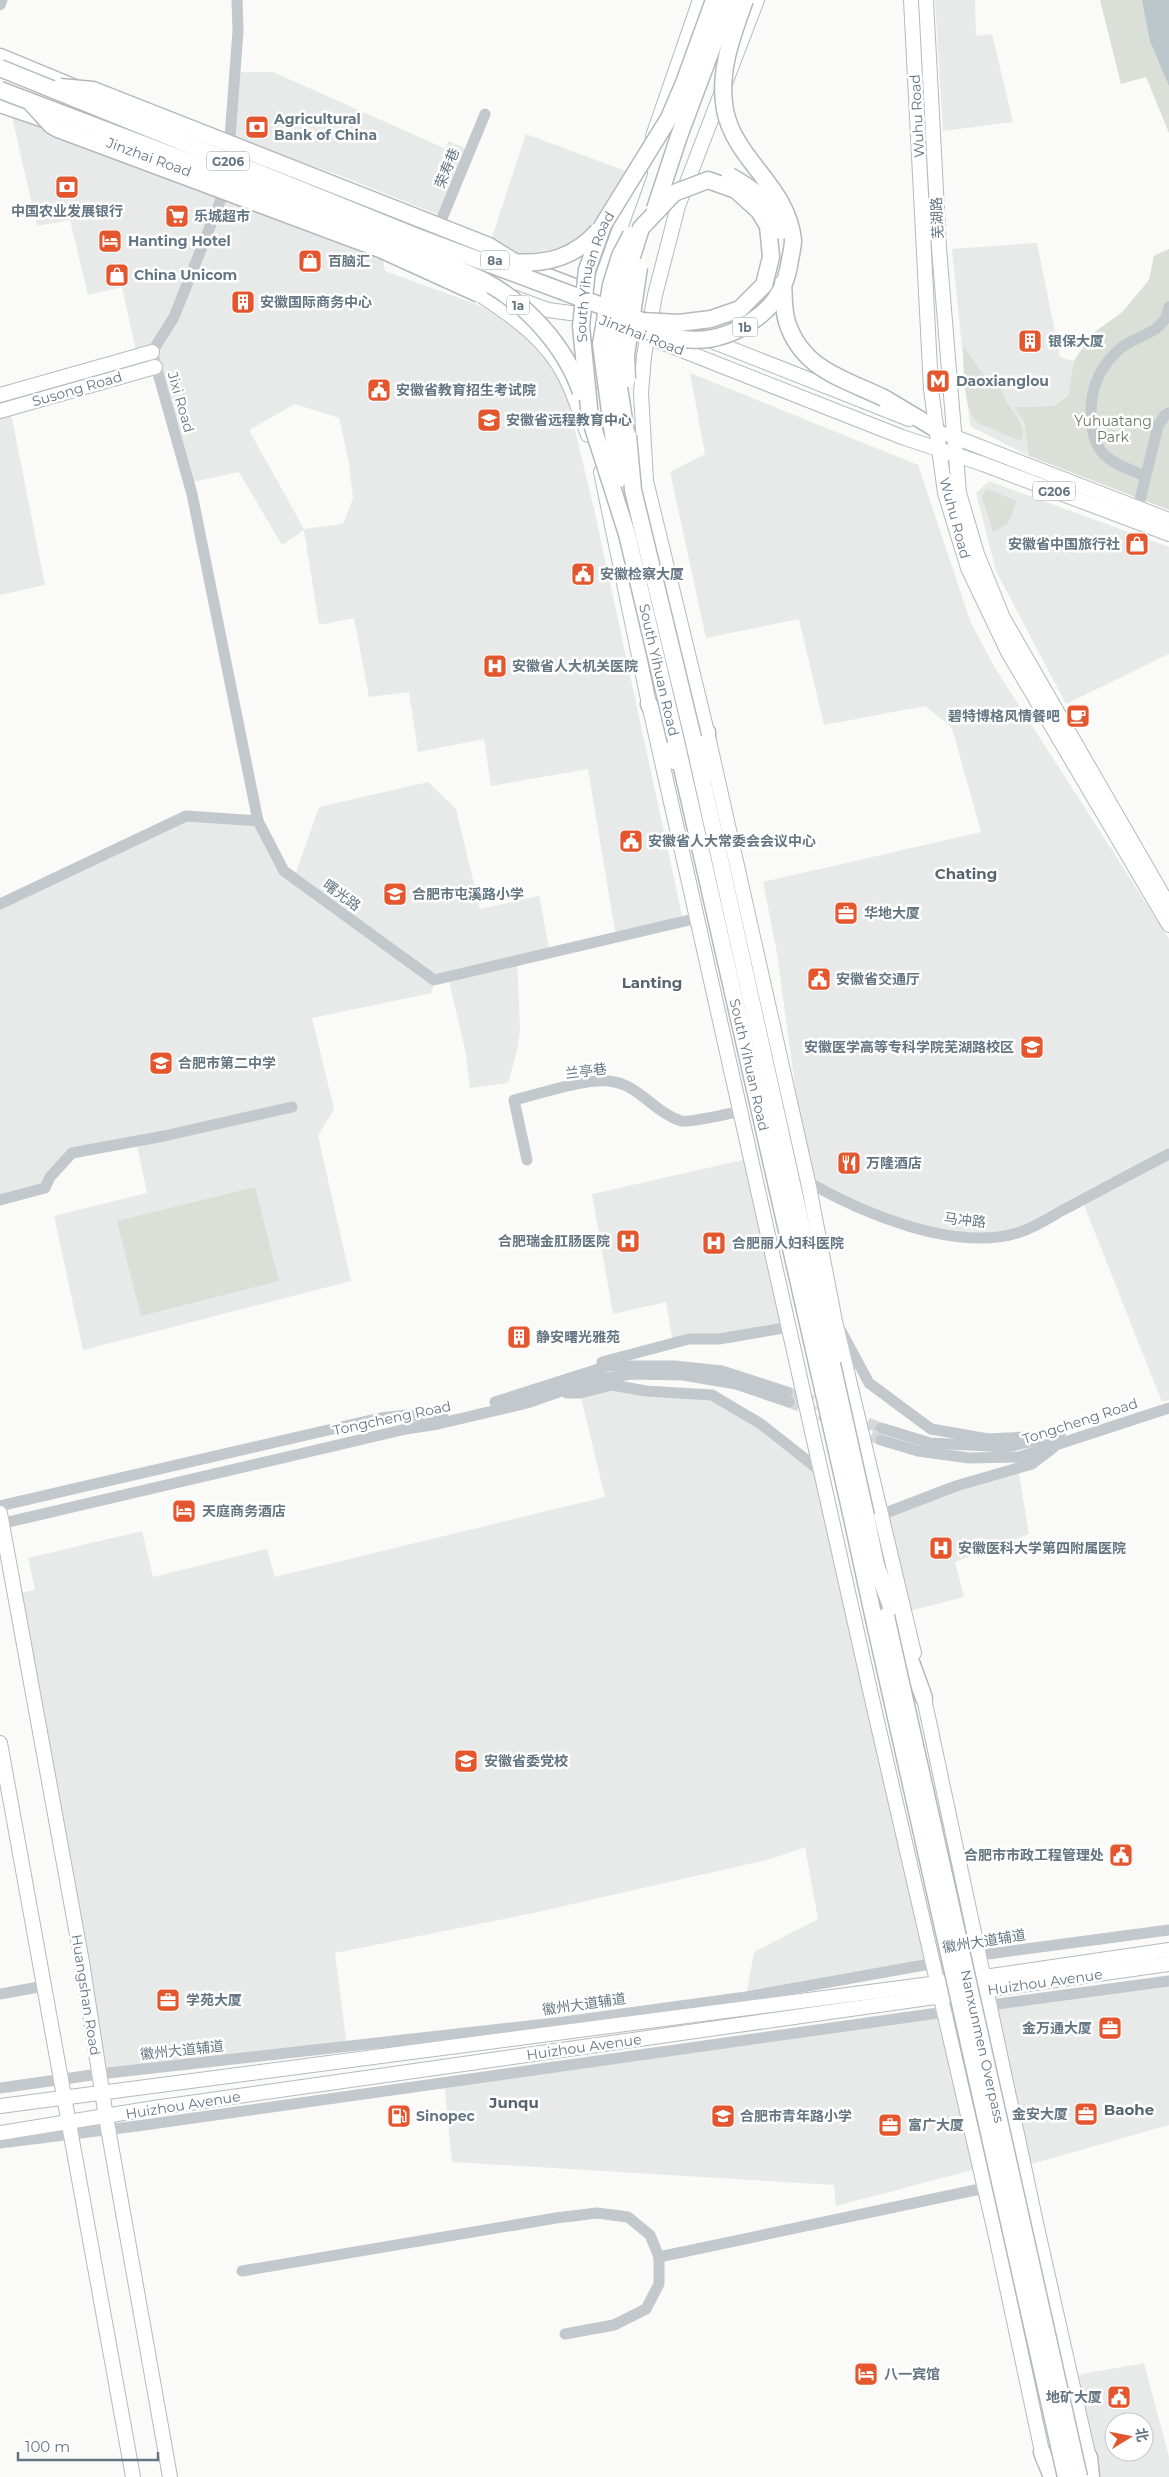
<svg xmlns="http://www.w3.org/2000/svg" width="1169" height="2477" font-family="Montserrat,'Noto Sans SC',sans-serif">
  <style>
    .built { fill: #e8e9e9; fill-rule: evenodd }
    .green { fill: #dadfd7 }
    .water { fill: #bbc7cb }
    .lines { fill: none; stroke-linecap: round; stroke-linejoin: round }
    .minor-tunnel { stroke: #d5d9db; stroke-width: 11; stroke-dasharray: 11 5.5; stroke-linecap: butt }
    .major-casing { stroke: #b5babe; stroke-width: 16 }
    .highway-casing { stroke: #b4b9bd; stroke-width: 19 }
    .minor { stroke: #c3c8cc; stroke-width: 11 }
    .major { stroke: #fff; stroke-width: 14 }
    .highway { stroke: #fff; stroke-width: 16 }
    .highway-bridge-casing { stroke: #b4b9bd; stroke-width: 19; stroke-linecap: butt }
    .highway-bridge { stroke: #fff; stroke-width: 16 }
    .labels { text-anchor: middle; dominant-baseline: central; stroke-width: 5; stroke-linejoin: round; paint-order: stroke }
    .shield { fill: #fff; stroke: #939fa8; stroke-width: 1 }
    .shield-label { font-size: 12px; font-weight: bold; fill: #657683 }
    .street-label { font-size: 14px; fill: #657683; stroke: #fff }
    .poi-label { font-size: 14px; font-weight: bold; fill: #657683; stroke: #fff; text-anchor: start }
    .park-label { font-size: 14px; fill: #687a64; stroke: #fff }
    .neighbourhood-label { font-size: 15px; font-weight: bold; fill: #57646e; stroke: #fff }
  </style>
  <rect width="100%" height="100%" fill="#fafaf8"/>
  <g class="built">
    <polygon points="935,0 975,0 976,36 992,34 1013,122 943,131"/>
    <polygon points="235,72 273,72 446,149 448,141 470,150 444,217 339,175 236,140"/>
    <path d="M10,108l371,137 4,26 110,40 35,26 35,51 31,130 87,402 -67,17 -28,-168 -97,17 -7,-47 -66,13 -9,-60 -40,5 -15,-79 -35,7 -15,-95 -22,15 -43,-73 -51,11 -36,-131 -15,4 -15,-69 -34,8 -18,-75 -33,6zM295,404l44,14 10,45 4,35 -10,26 -39,5 -55,-99z"/>
    <polygon points="526,134 639,176 637,181 555,267 489,246"/>
    <polygon points="1037,243 1060,357 1074,361 1092,334 1122,312 1149,280 1154,256 1169,249 1169,448 1066,395 1054,406 1014,407 1024,422 1029,456 970,426 952,249"/>
    <polygon points="690,373 918,465 971,623 995,668 1169,939 1169,1400 1162,1402 1082,1200 1019,1233 990,1239 898,1224 808,1182 777,953 763,882 981,832 952,728 925,706 824,725 799,619 706,638 670,472 705,454"/>
    <polygon points="10,408 45,585 0,595 0,411"/>
    <polygon points="989,481 1169,547 1169,654 1066,704 996,571 976,493"/>
    <polygon points="428,782 456,809 480,909 539,896 550,953 517,961 520,1028 517,1051 508,1083 470,1088 466,1054 448,976 434,980 432,993 312,1018 334,1109 318,1136 351,1281 83,1350 54,1216 147,1193 136,1141 72,1153 45,1188 0,1200 0,904 186,816 258,821 294,878 319,807"/>
    <polygon points="752,1158 790,1327 673,1343 666,1302 613,1314 592,1194"/>
    <polygon points="612,1385 712,1395 823,1473 934,1964 746,1997 754,1952 818,1919 805,1847 771,1859 533,1913 335,1953 347,2047 99,2074 14,1594 35,1590 28,1558 142,1531 153,1577 267,1549 275,1577 605,1497 580,1393"/>
    <polygon points="1018,1468 1029,1534 955,1562 964,1597 905,1612 883,1514"/>
    <polygon points="1169,1981 1169,2125 1024,2166 990,2005"/>
    <polygon points="944,2012 980,2168 836,2206 834,2185 452,2162 444,2082"/>
    <path d="M1144,2363l25,94v20h-75l-23,-101zM1114,2422h30v30h-30z"/>
  </g>
  <g class="green">
    <polygon points="1100,0 1169,0 1169,133 1146,77 1121,84"/>
    <polygon points="1169,249 1169,510 1029,456 1024,422 1014,407 1054,406 1069,394 1074,361 1092,334 1123,312 1149,280 1154,256"/>
    <path d="M963,347c11,12 17,25 28,37l5,1 5,3c2,18 29,34 20,53l-43,-18c-16,-14 -14,-55 -15,-76z"/>
    <polygon points="987,489 1017,501 1008,523 993,532 982,497"/>
    <polygon points="255,1187 279,1281 141,1316 117,1221"/>
  </g>
  <polygon class="water" points="1142,0 1169,0 1169,86 1150,41"/>
  <g class="lines">
    <g class="minor-tunnel">
      <polyline points="787,1392 833,1409"/>
      <polyline points="789,1402 834,1420"/>
      <polyline points="852,1417 881,1428"/>
      <polyline points="856,1429 881,1440"/>
    </g>
    <g class="major-casing">
      <g id="major">
        <polyline points="757,0 678,206 655,295 644,356 641,393 646,481 707,732 808,1182 835,1321 914,1653"/>
        <polyline points="911,0 931,389 945,493 968,568 1008,652 1169,925"/>
        <polyline points="926,0 939,248 959,493 977,554 1003,618 1169,906"/>
        <polyline points="653,136 700,0"/>
        <path d="M479,294c34,22 69,47 87,84 9,18 15,38 22,57"/>
        <polyline points="513,297 548,310 593,316"/>
        <polyline points="671,325 909,419"/>
        <polyline points="651,338 902,437 983,464 1169,534"/>
        <polyline points="593,381 591,315 596,295 640,173"/>
        <polyline points="0,395 152,352"/>
        <polyline points="0,411 155,367"/>
        <polyline points="947,434 1169,520"/>
        <polyline points="601,472 649,704 874,1708 997,2241 1044,2461"/>
        <polyline points="0,1513 82,1962 106,2117 170,2477"/>
        <polyline points="922,1689 1036,2223 1091,2467"/>
        <polyline points="0,1743 133,2477"/>
        <polyline points="977,1978 1169,1950"/>
        <polyline points="978,1991 1169,1964"/>
        <polyline points="0,2106 946,1982"/>
        <polyline points="0,2133 154,2108 949,1995"/>
      </g>
    </g>
    <g class="highway-casing">
      <g id="highway">
        <polyline points="0,57 75,88"/>
        <polyline points="0,104 50,121"/>
        <polyline points="511,263 598,296"/>
        <polyline points="884,398 936,429"/>
        <polyline points="649,704 674,761"/>
        <polyline points="707,732 708,772"/>
        <polyline points="693,738 832,1364"/>
        <path id="s1" d="M676,741l141,622"/>
        <polyline points="851,1513 874,1619"/>
        <polyline points="866,1516 878,1575"/>
        <polyline points="876,1565 924,1698"/>
        <polyline points="1042,2452 1052,2477"/>
        <polyline points="1089,2457 1091,2477"/>
      </g>
    </g>
    <g class="minor">
      <polyline points="0,5 2,0"/>
      <polyline points="229,151 238,31 237,0"/>
      <polyline points="227,184 174,317 152,352 192,494 258,821"/>
      <polyline points="436,233 485,114"/>
      <path d="M1145,476c-33,-14 -52,-18 -54,-59 -1,-28 9,-52 31,-70 18,-13 43,-14 47,-40"/>
      <polyline points="1138,508 1158,426 1165,415 1169,413"/>
      <polyline points="0,904 186,816 258,821 284,871 434,980 698,918"/>
      <path d="M527,1160l-13,-60c26,-6 68,-21 94,-19 30,2 45,31 73,40 8,2 49,-8 61,-10"/>
      <path d="M808,1182c54,31 146,70 209,51 16,-4 33,-16 48,-24 34,-18 69,-37 104,-55"/>
      <polyline points="0,1200 45,1188 50,1177 72,1153 164,1136 292,1107"/>
      <polyline points="841,1331 869,1383 931,1429 988,1439 1028,1437"/>
      <polyline points="602,1362 689,1339 719,1339 790,1327"/>
      <polyline points="567,1393 580,1393 612,1385 646,1391 712,1395 761,1424 823,1473"/>
      <polyline points="495,1402 608,1366 675,1366 722,1371 787,1392"/>
      <polyline points="881,1428 930,1443 1007,1447 1060,1435"/>
      <polyline points="881,1440 918,1451 969,1458 1019,1457 1169,1408"/>
      <polyline points="0,1506 380,1418 407,1415 435,1418 443,1416"/>
      <polyline points="883,1514 956,1486 1032,1464 1053,1448"/>
      <polyline points="0,1524 406,1429 438,1424 527,1403 590,1381 631,1374 683,1375 736,1384 789,1402"/>
      <polyline points="0,1994 44,1986"/>
      <polyline points="982,2006 1169,1981"/>
      <polyline points="0,2088 99,2074 564,2022 746,1997 980,1955 1169,1930"/>
      <polyline points="0,2143 137,2126 952,2011"/>
      <polyline points="659,2257 985,2188"/>
      <polyline points="242,2271 556,2218 597,2213 628,2217 650,2235 659,2257 659,2284 646,2309 614,2325 565,2334"/>
    </g>
    <use href="#major" class="major"/>
    <use href="#highway" class="highway"/>
    <g class="highway-bridge-casing">
      <g id="highway-bridge">
        <polyline points="0,68 412,235 457,252 511,272 642,321 679,323 711,319 740,309 764,285 771,257 768,226 759,211 736,190 708,180 674,193 641,228 621,291 612,342 628,446"/>
        <polyline points="60,87 93,90 489,246 524,268"/>
        <polyline points="0,90 431,254"/>
        <polyline points="32,104 51,125 58,129 380,249 479,294"/>
        <path d="M730,176c26,15 42,25 51,55"/>
        <polyline points="655,209 679,136 730,0"/>
        <path d="M420,253c21,9 43,18 64,28 43,23 81,65 97,111"/>
        <path d="M513,262c34,3 62,-5 85,-31"/>
        <path d="M783,283c1,12 0,27 4,39 15,47 55,56 97,76"/>
        <path d="M633,326c45,16 81,23 122,-7 18,-12 30,-31 34,-53 1,-8 4,-18 4,-26 -6,-55 -58,-79 -68,-130 -7,-38 7,-74 20,-110"/>
        <polyline points="627,379 626,355 639,267"/>
        <polyline points="628,436 633,490 693,738"/>
        <polyline points="619,479 601,344 611,285 620,256 631,235"/>
        <path id="s2" d="M676,741l-49,-207 -37,-116 -9,-92 6,-56 16,-45 66,-107 15,-35 30,-83"/>
        <polyline points="817,1363 851,1513"/>
        <polyline points="832,1364 866,1516"/>
        <path id="s3" d="M886,1616l193,861"/>
        <polyline points="874,1619 1066,2477"/>
      </g>
    </g>
    <use href="#highway-bridge" class="highway-bridge"/>
  </g>
  <defs>
    <g id="bank-square" transform="scale(1.25)"><rect x="-9" y="-9" width="18" height="18" rx="4" fill="#e4572e" stroke="#fff"/><path d="M-6-4H6V4H-6ZM0-2.3a2.3 2.3 0 1 0 0 4.6a2.3 2.3 0 1 0 0-4.6Z" fill="#fff"/></g>
    <g id="supermarket-square" transform="scale(1.25)"><rect x="-9" y="-9" width="18" height="18" rx="4" fill="#e4572e" stroke="#fff"/><path d="M-6-5.5h2.5l.6 2H6L4.5 2H-2.5L-4.4-4H-6ZM-1.5 3.2a1.3 1.3 0 1 0 .1 0ZM3 3.2a1.3 1.3 0 1 0 .1 0Z" fill="#fff"/></g>
    <g id="hotel-square" transform="scale(1.25)"><rect x="-9" y="-9" width="18" height="18" rx="4" fill="#e4572e" stroke="#fff"/><path d="M-6-4.5h1.5V1H6V5H4.5V3h-9V5H-6ZM-4 0a1.8 1.8 0 1 1 3.6 0ZM.5 0V-2.5h3Q6-2.5 6 0Z" fill="#fff"/></g>
    <g id="shop-square" transform="scale(1.25)"><rect x="-9" y="-9" width="18" height="18" rx="4" fill="#e4572e" stroke="#fff"/><path d="M-5-2.5h2.3a2.7 3.5 0 0 1 5.4 0H5L5.5 6h-11ZM-1.5-2.5h3a1.5 2.3 0 0 0-3 0Z" fill="#fff"/></g>
    <g id="building-square" transform="scale(1.25)"><rect x="-9" y="-9" width="18" height="18" rx="4" fill="#e4572e" stroke="#fff"/><path d="M-4-6H4V6H1V3H-1V6H-4ZM-2.5-4.3h1.7v1.8h-1.7ZM.8-4.3h1.7v1.8H.8ZM-2.5-1h1.7V.8h-1.7ZM.8-1h1.7V.8H.8Z" fill="#fff"/></g>
    <g id="metro-square" transform="scale(1.25)"><rect x="-9" y="-9" width="18" height="18" rx="4" fill="#e4572e" stroke="#fff"/><path d="M-5.5 5V-5H-3L0 0L3-5H5.5V5H3V-.5L0 4L-3-.5V5Z" fill="#fff"/></g>
    <g id="civic-square" transform="scale(1.25)"><rect x="-9" y="-9" width="18" height="18" rx="4" fill="#e4572e" stroke="#fff"/><path d="M-.6-6.5H3V-4.5H.6V-3L4-1V1h2V6H-6V1h2V-1L-.6-3ZM-1.2 2.5V6h2.4V2.5Z" fill="#fff"/></g>
    <g id="university-square" transform="scale(1.25)"><rect x="-9" y="-9" width="18" height="18" rx="4" fill="#e4572e" stroke="#fff"/><path d="M0-5L7-2L0 1L-7-2ZM-4 1L0 2.5L4 1V4Q0 6-4 4Z" fill="#fff"/></g>
    <g id="hospital-square" transform="scale(1.25)"><rect x="-9" y="-9" width="18" height="18" rx="4" fill="#e4572e" stroke="#fff"/><path d="M-5-5h3v3.5h4V-5h3V5h-3V1.5h-4V5h-3Z" fill="#fff"/></g>
    <g id="cafe-square" transform="scale(1.25)"><rect x="-9" y="-9" width="18" height="18" rx="4" fill="#e4572e" stroke="#fff"/><path d="M-5.5-4.5H6V0H3Q3 3.5 0 3.5H-2.5Q-5.5 3.5-5.5 0ZM3-3.2v2h1.7v-2ZM-6 4.5H4V6H-6Z" fill="#fff"/></g>
    <g id="school-square" transform="scale(1.25)"><rect x="-9" y="-9" width="18" height="18" rx="4" fill="#e4572e" stroke="#fff"/><path d="M0-5L7-2L0 1L-7-2ZM-4 1L0 2.5L4 1V4Q0 6-4 4Z" fill="#fff"/></g>
    <g id="office-square" transform="scale(1.25)"><rect x="-9" y="-9" width="18" height="18" rx="4" fill="#e4572e" stroke="#fff"/><path d="M-6-3h4V-5.5h4V-3h4V5H-6ZM-1-4.5V-3h2v-1.5ZM-6 0V1H6V0Z" fill="#fff"/></g>
    <g id="restaurant-square" transform="scale(1.25)"><rect x="-9" y="-9" width="18" height="18" rx="4" fill="#e4572e" stroke="#fff"/><path d="M-5-6h1v4h1v-4h1v4h1v-4h1v5L-1.5 .5V6h-2V.5L-5-1ZM5-6V6H3V1.5H1.5Q1.5-4 5-6Z" fill="#fff"/></g>
    <g id="fuel-square" transform="scale(1.25)"><rect x="-9" y="-9" width="18" height="18" rx="4" fill="#e4572e" stroke="#fff"/><path d="M-5.5-6h7V0h2V4h1.3V-2.5L3-4.5l.8-.8L6-3V5H2.5V1h-1V6h-7ZM-4.2-4.7v3.2H.2V-4.7Z" fill="#fff"/></g>
  </defs>
  <g fill-rule="evenodd">
    <use href="#bank-square" x="257" y="127"/>
    <use href="#bank-square" x="67" y="187"/>
    <use href="#supermarket-square" x="177" y="216"/>
    <use href="#hotel-square" x="110" y="241"/>
    <use href="#shop-square" x="310" y="261"/>
    <use href="#shop-square" x="117" y="275"/>
    <use href="#building-square" x="243" y="302"/>
    <use href="#building-square" x="1030" y="341"/>
    <use href="#metro-square" x="938" y="381"/>
    <use href="#civic-square" x="379" y="390"/>
    <use href="#university-square" x="489" y="420"/>
    <use href="#shop-square" x="1137" y="544"/>
    <use href="#civic-square" x="583" y="574"/>
    <use href="#hospital-square" x="495" y="666"/>
    <use href="#cafe-square" x="1078" y="716"/>
    <use href="#civic-square" x="631" y="841"/>
    <use href="#school-square" x="395" y="894"/>
    <use href="#office-square" x="846" y="913"/>
    <use href="#civic-square" x="819" y="979"/>
    <use href="#university-square" x="1032" y="1047"/>
    <use href="#school-square" x="161" y="1063"/>
    <use href="#restaurant-square" x="849" y="1163"/>
    <use href="#hospital-square" x="628" y="1241"/>
    <use href="#hospital-square" x="714" y="1243"/>
    <use href="#building-square" x="519" y="1337"/>
    <use href="#hotel-square" x="184" y="1511"/>
    <use href="#hospital-square" x="941" y="1548"/>
    <use href="#school-square" x="466" y="1761"/>
    <use href="#civic-square" x="1121" y="1855"/>
    <use href="#office-square" x="168" y="2000"/>
    <use href="#office-square" x="1110" y="2028"/>
    <use href="#office-square" x="1086" y="2114"/>
    <use href="#fuel-square" x="399" y="2116"/>
    <use href="#school-square" x="723" y="2116"/>
    <use href="#office-square" x="890" y="2125"/>
    <use href="#hotel-square" x="866" y="2374"/>
    <use href="#civic-square" x="1119" y="2397"/>
  </g>
  <g class="labels">
    <g class="shield">
      <rect x="207" y="151.5" width="42" height="19" rx="4"/>
      <rect x="481" y="250.5" width="28" height="19" rx="4"/>
      <rect x="507" y="295.5" width="22" height="19" rx="4"/>
      <rect x="732.5" y="317.5" width="25" height="19" rx="4"/>
      <rect x="1033" y="481.5" width="42" height="19" rx="4"/>
    </g>
    <g class="shield-label">
      <text x="228" y="161">G206</text>
      <text x="495" y="260">8a</text>
      <text x="518" y="305">1a</text>
      <text x="745" y="327">1b</text>
      <text x="1054" y="491">G206</text>
    </g>
    <g class="street-label">
      <text transform="translate(917 116) rotate(-93)">Wuhu Road</text>
      <text transform="translate(149 157) rotate(20)">Jinzhai Road</text>
      <text transform="translate(447 168) rotate(-68)">荣寿巷</text>
      <text transform="translate(937 218) rotate(-93)">芜湖路</text>
      <text stroke="none"><textPath href="#s2" startOffset="478">South Yihuan Road</textPath></text>
      <text transform="translate(642 335) rotate(21)">Jinzhai Road</text>
      <text transform="translate(77 389) rotate(-16)">Susong Road</text>
      <text transform="translate(181 402) rotate(74)">Jixi Road</text>
      <text transform="translate(955 518) rotate(75)">Wuhu Road</text>
      <text transform="translate(659 670) rotate(77)">South Yihuan Road</text>
      <text transform="translate(342 895) rotate(36)">曙光路</text>
      <text stroke="none"><textPath href="#s1" startOffset="332">South Yihuan Road</textPath></text>
      <text transform="translate(586 1071) rotate(-7)">兰亭巷</text>
      <text transform="translate(965 1220) rotate(6)">马冲路</text>
      <text transform="translate(392 1418) rotate(-12)">Tongcheng Road</text>
      <text transform="translate(1080 1421) rotate(-18)">Tongcheng Road</text>
      <text transform="translate(984 1941) rotate(-9)">徽州大道辅道</text>
      <text transform="translate(1045 1982) rotate(-8)">Huizhou Avenue</text>
      <text transform="translate(86 1995) rotate(81)">Huangshan Road</text>
      <text transform="translate(584 2004) rotate(-8)">徽州大道辅道</text>
      <text transform="translate(584 2047) rotate(-8)">Huizhou Avenue</text>
      <text stroke="none"><textPath href="#s3" startOffset="441">Nanxunmen Overpass</textPath></text>
      <text transform="translate(182 2050) rotate(-6)">徽州大道辅道</text>
      <text transform="translate(183 2105) rotate(-9)">Huizhou Avenue</text>
    </g>
    <g class="poi-label">
      <text x="274" y="119">Agricultural<tspan x="274" dy="16">Bank of China</tspan></text>
      <text x="67" y="211" text-anchor="middle">中国农业发展银行</text>
      <text x="194" y="216">乐城超市</text>
      <text x="128" y="241">Hanting Hotel</text>
      <text x="328" y="261">百脑汇</text>
      <text x="134" y="275">China Unicom</text>
      <text x="260" y="302">安徽国际商务中心</text>
      <text x="1048" y="341">银保大厦</text>
      <text x="956" y="381">Daoxianglou</text>
      <text x="396" y="390">安徽省教育招生考试院</text>
      <text x="506" y="420">安徽省远程教育中心</text>
      <text x="1120" y="544" text-anchor="end">安徽省中国旅行社</text>
      <text x="600" y="574">安徽检察大厦</text>
      <text x="512" y="666">安徽省人大机关医院</text>
      <text x="1060" y="716" text-anchor="end">碧特博格风情餐吧</text>
      <text x="648" y="841">安徽省人大常委会会议中心</text>
      <text x="412" y="894">合肥市屯溪路小学</text>
      <text x="864" y="913">华地大厦</text>
      <text x="836" y="979">安徽省交通厅</text>
      <text x="1014" y="1047" text-anchor="end">安徽医学高等专科学院芜湖路校区</text>
      <text x="178" y="1063">合肥市第二中学</text>
      <text x="866" y="1163">万隆酒店</text>
      <text x="610" y="1241" text-anchor="end">合肥瑞金肛肠医院</text>
      <text x="732" y="1243">合肥丽人妇科医院</text>
      <text x="536" y="1337">静安曙光雅苑</text>
      <text x="202" y="1511">天庭商务酒店</text>
      <text x="958" y="1548">安徽医科大学第四附属医院</text>
      <text x="484" y="1761">安徽省委党校</text>
      <text x="1104" y="1855" text-anchor="end">合肥市市政工程管理处</text>
      <text x="186" y="2000">学苑大厦</text>
      <text x="1092" y="2028" text-anchor="end">金万通大厦</text>
      <text x="1068" y="2114" text-anchor="end">金安大厦</text>
      <text x="416" y="2116">Sinopec</text>
      <text x="740" y="2116">合肥市青年路小学</text>
      <text x="908" y="2125">富广大厦</text>
      <text x="884" y="2374">八一宾馆</text>
      <text x="1102" y="2397" text-anchor="end">地矿大厦</text>
    </g>
    <g class="park-label">
      <text x="1113" y="421">Yuhuatang<tspan x="1113" dy="16">Park</tspan></text>
    </g>
    <g class="neighbourhood-label">
      <text x="966" y="873">Chating</text>
      <text x="652" y="982">Lanting</text>
      <text x="514" y="2102">Junqu</text>
      <text x="1129" y="2109">Baohe</text>
    </g>
  </g>
  <g transform="translate(1129 2437) rotate(80)"><circle r="24" fill="#ffffff" stroke="#c1c8cd"/>
  <path d="M0-4L9 19L0 12L-9 19Z" fill="#e4572e"/>
  <text y="-8" font-size="14" font-weight="bold" text-anchor="middle" fill="#657683">北</text>
  </g>
  <path d="M18 2452v8h140v-8" fill="none" stroke="#657683" stroke-width="2.5"/>
  <text x="25" y="2452" font-size="15" fill="#657683" stroke="#ffffff" stroke-width="4" paint-order="stroke">100 m</text>
</svg>
